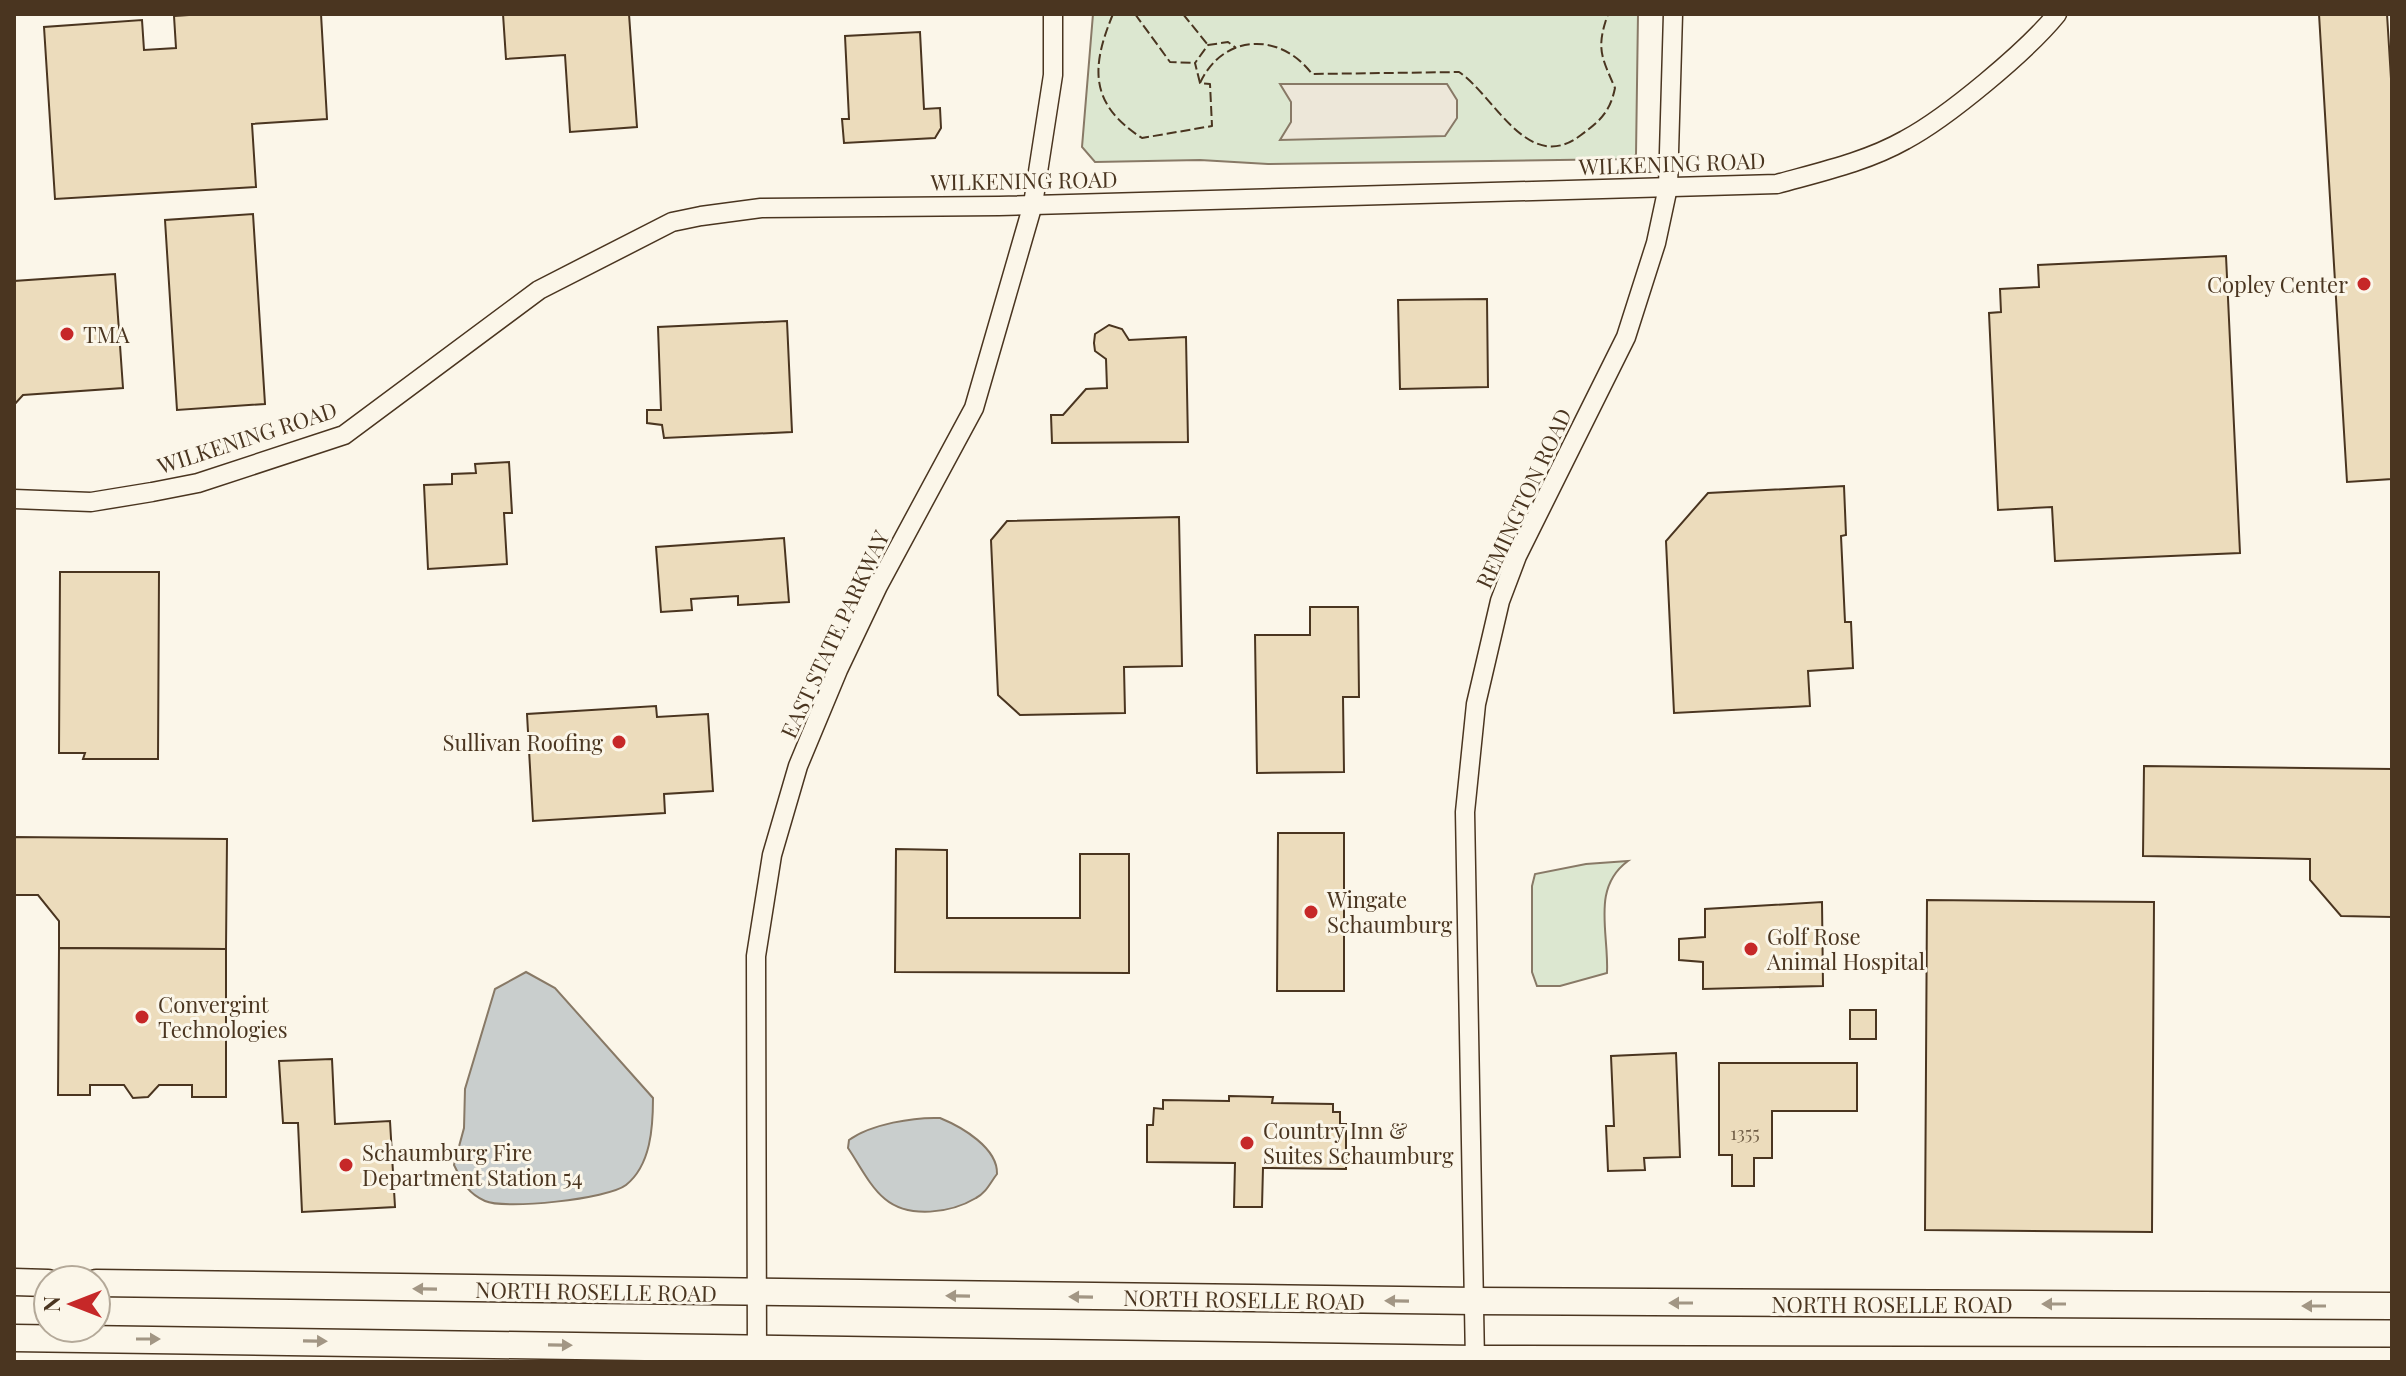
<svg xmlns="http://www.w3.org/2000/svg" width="2406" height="1376" font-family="'Playfair Display',serif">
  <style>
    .green { fill: #dce7d0; stroke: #887966; stroke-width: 2 }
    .parking { fill: #ede7d9; stroke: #887966; stroke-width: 2 }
    .water { fill: #c9cecd; stroke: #887966; stroke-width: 2 }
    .building { fill: #ecdcbc; stroke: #4a3520; stroke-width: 2 }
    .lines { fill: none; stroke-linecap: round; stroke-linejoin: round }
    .street-casing { stroke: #4a3520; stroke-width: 21 }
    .secondary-casing { stroke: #4a3520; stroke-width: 29 }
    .street { stroke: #fbf6e9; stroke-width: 18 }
    .secondary { stroke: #fbf6e9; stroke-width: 26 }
    .fence { stroke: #4a3520; stroke-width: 2; stroke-dasharray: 10 4; stroke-linecap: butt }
    .oneway { fill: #a29684 }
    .poi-dot { fill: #c62828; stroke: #fbf6e9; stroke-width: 3 }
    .labels { text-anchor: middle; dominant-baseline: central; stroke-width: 6; stroke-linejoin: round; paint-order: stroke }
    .number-label { font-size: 18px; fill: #725f47 }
    .street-label { font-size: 22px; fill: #4a3520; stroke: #fbf6e9 }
    .poi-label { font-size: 22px; fill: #4a3520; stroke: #fbf6e9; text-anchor: start }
  </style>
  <rect width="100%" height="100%" fill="#fbf6e9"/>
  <g class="green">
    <polygon points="1093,14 1638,14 1636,155 1628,159 1268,164 1200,160 1095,162 1082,147"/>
    <path d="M1628,861c-37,27 -19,71 -21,112l-47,13h-23l-5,-14v-86l3,-12 51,-10z"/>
  </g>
  <polygon class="parking" points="1280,84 1447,84 1457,100 1457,118 1445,136 1280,140 1291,122 1291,102"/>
  <g class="water">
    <path d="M526,972l29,16 98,110c0,29 -2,67 -27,87 -18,14 -121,25 -141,16 -18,-8 -23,-20 -31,-36l10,-37 1,-39 30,-100z"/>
    <path d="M940,1118c22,9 58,30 57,56 -7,9 -11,19 -21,24 -25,15 -67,21 -91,1 -15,-12 -26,-35 -37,-51l1,-8c22,-16 65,-23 91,-22z"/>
  </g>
  <g class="building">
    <polygon points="204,14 321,14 327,119 252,124 256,187 55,199 44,27 142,20 144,50 176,48 174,16"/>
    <polygon points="503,14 629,14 637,127 570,132 565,55 506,59"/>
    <polygon points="2319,14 2387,14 2392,95 2392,479 2347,482"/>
    <polygon points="920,32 924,109 940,108 941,128 935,138 844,143 842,119 849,119 845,36"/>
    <polygon points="253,214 265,404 177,410 165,220"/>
    <polygon points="2226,256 2240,553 2055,561 2052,507 1998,510 1989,313 2001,312 2000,289 2039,287 2038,265"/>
    <polygon points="115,274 123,388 23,395 14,405 14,281"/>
    <polygon points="1487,299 1488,387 1400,389 1398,300"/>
    <polygon points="787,321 792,432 664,438 662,425 647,423 647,410 661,410 658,327"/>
    <polygon points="1109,325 1122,329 1129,340 1186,337 1188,442 1052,443 1051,415 1063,415 1086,389 1107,388 1106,359 1095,351 1094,343 1095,334"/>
    <polygon points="509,462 512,513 504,513 507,564 428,569 424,485 452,484 452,474 476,473 475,464"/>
    <polygon points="1844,486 1846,535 1841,536 1845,622 1851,622 1853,668 1808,671 1810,706 1674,713 1666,541 1708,493"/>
    <polygon points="1179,517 1182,666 1124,667 1125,713 1020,715 998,695 991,540 1007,521"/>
    <polygon points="784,538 789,602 738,605 738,596 691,599 692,610 661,612 656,547"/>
    <polygon points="60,572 159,572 158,759 83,759 85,753 59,753"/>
    <polygon points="1310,607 1358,607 1359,697 1343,697 1344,772 1257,773 1255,635 1310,635"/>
    <polygon points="656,706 657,717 708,714 713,791 664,794 665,813 533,821 527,714"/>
    <polygon points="2144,766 2392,769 2392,917 2341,916 2310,880 2310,859 2143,856"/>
    <polygon points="1278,833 1344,833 1344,991 1277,991"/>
    <polygon points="14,837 227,839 226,949 59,948 59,921 38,895 14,895"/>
    <polygon points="896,849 947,850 947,918 1080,918 1080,854 1129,854 1129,973 895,972"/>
    <polygon points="1927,900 2154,902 2152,1232 1925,1230"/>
    <polygon points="1822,902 1823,986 1703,989 1703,962 1679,960 1679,939 1705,937 1705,909"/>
    <polygon points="59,948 226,949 226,1097 192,1097 192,1085 159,1085 148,1097 133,1098 124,1085 90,1085 90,1095 58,1095"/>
    <rect x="1850" y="1010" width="26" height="29"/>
    <polygon points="1676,1053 1680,1157 1644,1158 1645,1170 1608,1171 1606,1126 1614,1126 1611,1056"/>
    <polygon points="332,1059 335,1124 390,1121 395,1207 302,1212 298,1123 283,1123 279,1061"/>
    <polygon points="1719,1063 1857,1063 1857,1111 1772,1111 1772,1158 1754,1158 1754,1186 1732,1186 1732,1155 1719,1155"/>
    <polygon points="1229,1096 1273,1097 1272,1103 1333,1104 1333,1112 1340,1112 1340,1124 1346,1124 1346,1169 1263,1168 1262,1207 1234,1207 1235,1163 1147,1162 1147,1125 1153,1125 1154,1108 1163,1109 1163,1100 1229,1101"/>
  </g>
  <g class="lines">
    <g class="street-casing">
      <g id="street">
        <path d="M14,499l77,3 61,-10 46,-9 146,-48 195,-145 133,-68 29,-6 60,-8 238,-2 778,-22c43,-12 89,-22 128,-44 43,-23 122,-89 152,-126"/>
        <polyline points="757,1362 756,956 772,855 798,766 838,670 878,586 974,408 1033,204 1053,75 1053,14"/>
        <polyline points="1475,1362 1465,812 1476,704 1500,601 1517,556 1626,337 1656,243 1668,187 1673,14"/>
      </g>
    </g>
    <g class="secondary-casing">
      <g id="secondary">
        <polyline points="14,1282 48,1283"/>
        <polyline points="96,1283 1475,1301 2392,1306"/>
        <polyline points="14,1338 1474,1359 2392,1361"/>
      </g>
    </g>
    <use href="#street" class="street"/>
    <use href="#secondary" class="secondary"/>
    <g class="fence">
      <path d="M1113,14c-22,53 -24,90 29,124l70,-12 -2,-42 -10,-1c23,-50 81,-51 112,-9l147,-2c36,24 69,104 122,63 19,-14 29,-23 34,-47 -14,-32 -19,-40 -7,-74"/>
      <polyline points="1135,14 1170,62 1195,63"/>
      <polyline points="1183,14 1208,45"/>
      <polyline points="1200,83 1195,63 1208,45 1228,42 1236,48"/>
    </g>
  </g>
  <defs><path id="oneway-solid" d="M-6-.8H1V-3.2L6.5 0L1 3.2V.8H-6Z" transform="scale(2)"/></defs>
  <g class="oneway">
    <use href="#oneway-solid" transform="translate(425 1289) rotate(-179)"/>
    <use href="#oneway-solid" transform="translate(958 1296) rotate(-179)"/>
    <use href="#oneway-solid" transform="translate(1081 1297) rotate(-179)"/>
    <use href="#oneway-solid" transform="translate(1397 1301) rotate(-179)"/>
    <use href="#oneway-solid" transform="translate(1681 1303) rotate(-180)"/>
    <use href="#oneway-solid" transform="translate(2054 1304) rotate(-180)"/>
    <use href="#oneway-solid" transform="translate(2314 1306) rotate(-180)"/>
    <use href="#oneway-solid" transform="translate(148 1339)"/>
    <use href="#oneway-solid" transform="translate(315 1341) rotate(1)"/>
    <use href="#oneway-solid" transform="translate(560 1345) rotate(1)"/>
  </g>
  <g class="poi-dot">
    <circle cx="2364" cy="284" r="8"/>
    <circle cx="67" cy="334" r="8"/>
    <circle cx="619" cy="742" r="8"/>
    <circle cx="1311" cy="912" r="8"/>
    <circle cx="1751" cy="949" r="8"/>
    <circle cx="142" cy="1017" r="8"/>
    <circle cx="1247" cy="1143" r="8"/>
    <circle cx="346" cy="1165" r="8"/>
  </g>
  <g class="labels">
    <g class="number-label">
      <text x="1745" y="1133">1355</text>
    </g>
    <g class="street-label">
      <text transform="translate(1672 163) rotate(-2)">WILKENING ROAD</text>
      <text transform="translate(1024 180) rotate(-1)">WILKENING ROAD</text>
      <text transform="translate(247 437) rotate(-18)">WILKENING ROAD</text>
      <text transform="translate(1523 498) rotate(-65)">REMINGTON ROAD</text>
      <text transform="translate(834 634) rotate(-65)">EAST STATE PARKWAY</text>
      <text transform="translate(596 1291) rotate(1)">NORTH ROSELLE ROAD</text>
      <text transform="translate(1244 1299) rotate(1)">NORTH ROSELLE ROAD</text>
      <text x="1892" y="1304">NORTH ROSELLE ROAD</text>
    </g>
    <g class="poi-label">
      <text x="2348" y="284" text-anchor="end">Copley Center</text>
      <text x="83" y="334">TMA</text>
      <text x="603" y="742" text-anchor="end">Sullivan Roofing</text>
      <text x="1327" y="899">Wingate<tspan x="1327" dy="25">Schaumburg</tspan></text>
      <text x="1767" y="936">Golf Rose<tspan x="1767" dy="25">Animal Hospital</tspan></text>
      <text x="158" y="1004">Convergint<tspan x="158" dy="25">Technologies</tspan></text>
      <text x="1263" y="1130">Country Inn &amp;<tspan x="1263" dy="25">Suites Schaumburg</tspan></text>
      <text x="362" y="1152">Schaumburg Fire<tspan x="362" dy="25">Department Station 54</tspan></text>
    </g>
  </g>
  <rect width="2406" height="1376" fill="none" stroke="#4a3520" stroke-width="32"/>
  <g transform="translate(72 1304) rotate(270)"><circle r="38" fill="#fbf6e9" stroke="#b4a999" stroke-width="2"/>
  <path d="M0-6L14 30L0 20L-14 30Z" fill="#c62828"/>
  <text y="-12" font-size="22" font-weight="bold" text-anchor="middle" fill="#4a3520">N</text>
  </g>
</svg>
